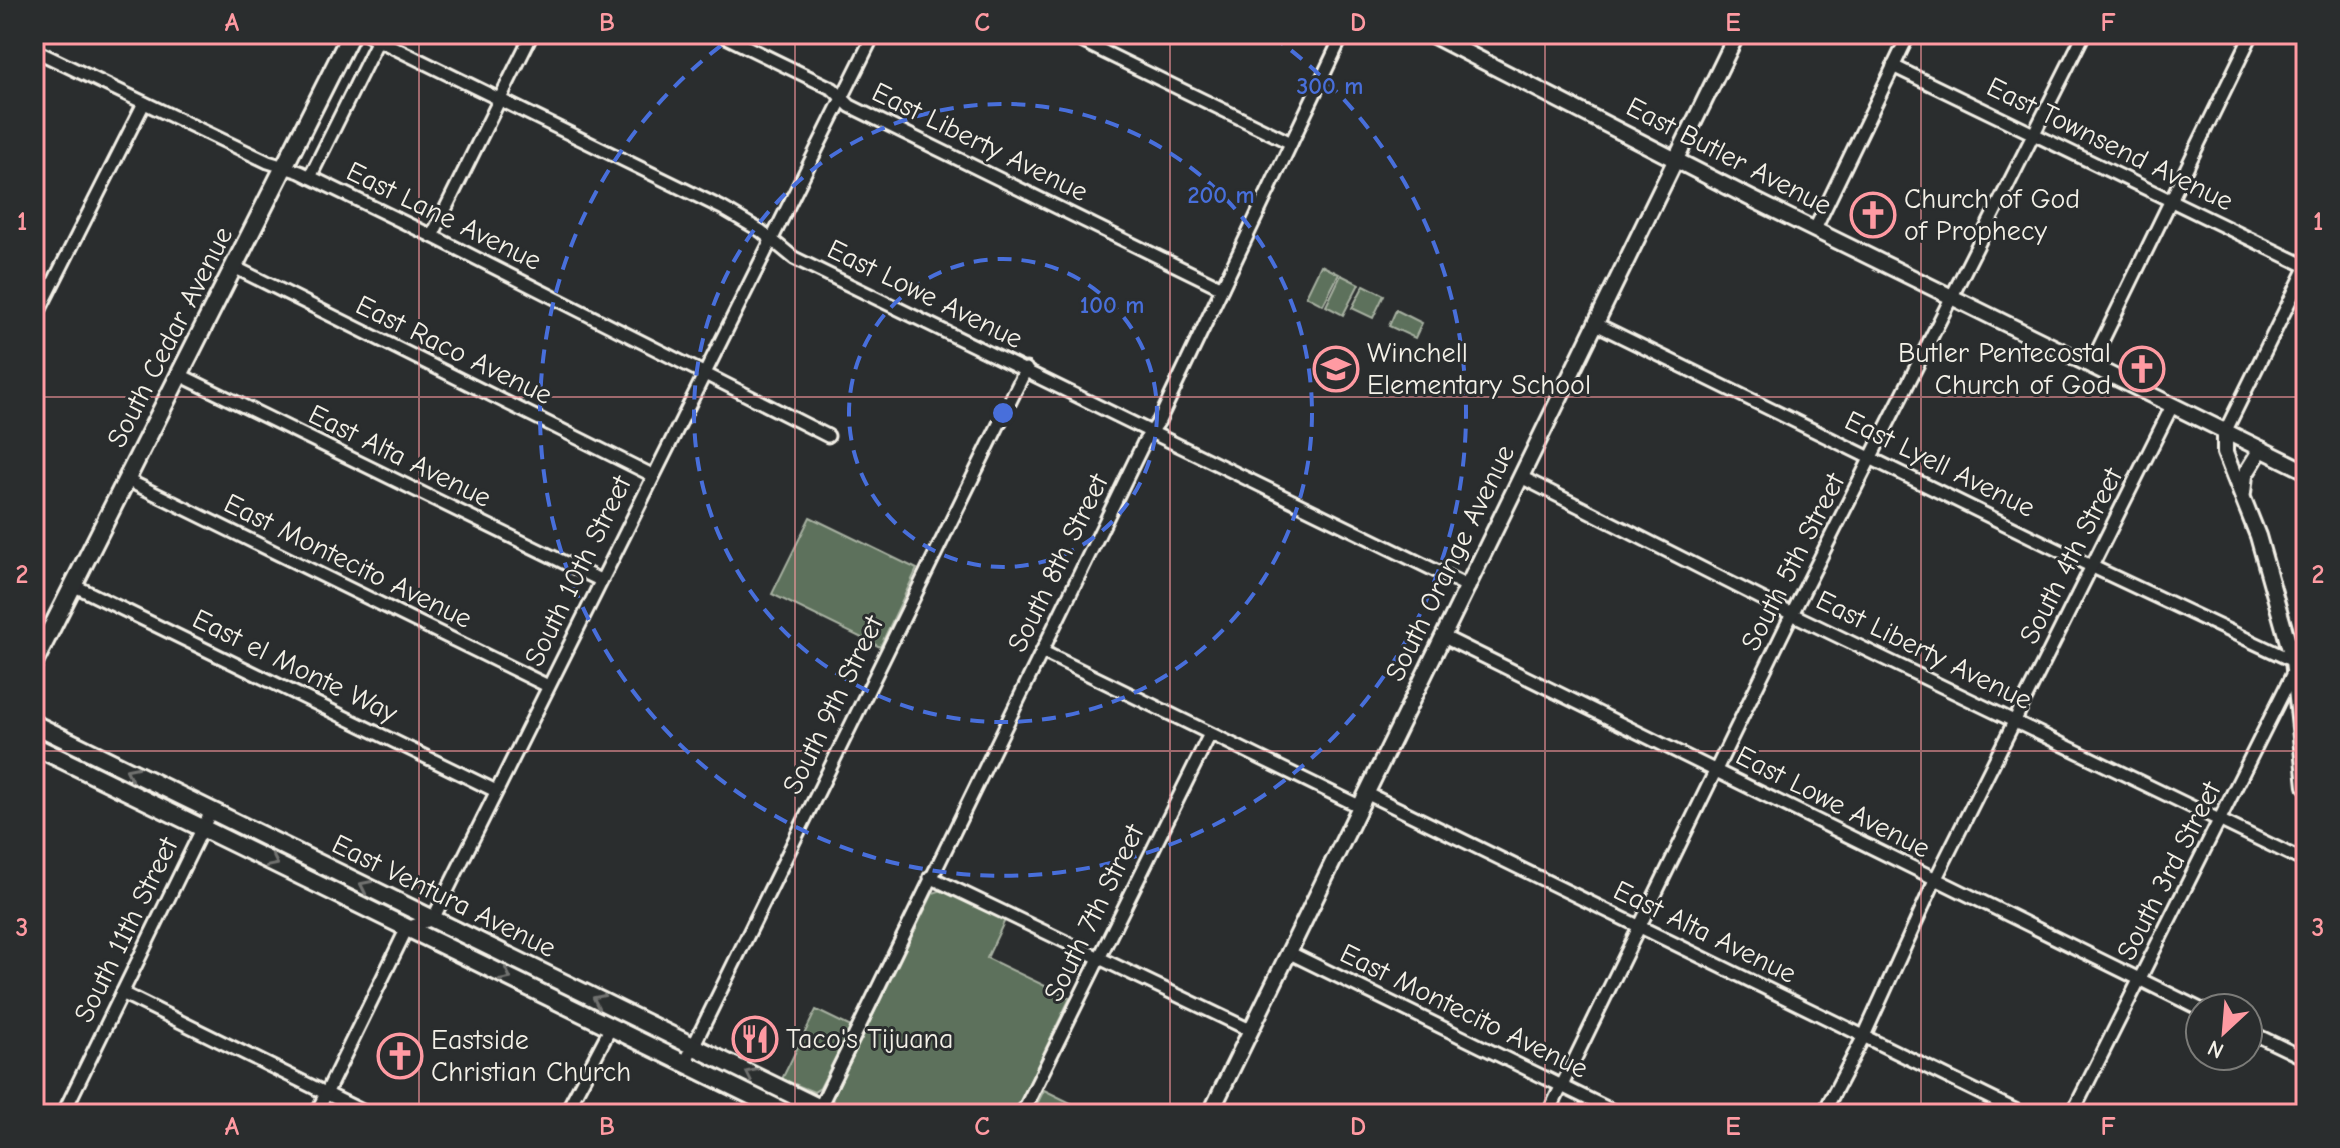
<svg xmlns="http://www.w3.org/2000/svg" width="2340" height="1148" font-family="'Comic Neue',sans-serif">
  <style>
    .green { fill: #5d715b; stroke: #a8b1a2; stroke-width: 2 }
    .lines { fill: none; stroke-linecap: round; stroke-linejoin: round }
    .minor-casing { stroke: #f4f1e8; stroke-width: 17 }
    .tertiary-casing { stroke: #f4f1e8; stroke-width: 20 }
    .secondary-casing { stroke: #f4f1e8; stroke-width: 22 }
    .minor { stroke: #2a2d2e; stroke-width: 11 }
    .tertiary { stroke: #2a2d2e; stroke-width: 14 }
    .secondary { stroke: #2a2d2e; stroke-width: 16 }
    .oneway { stroke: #71726f }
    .grid { fill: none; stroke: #ff9aa2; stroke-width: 2; stroke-opacity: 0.55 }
    .ring { fill: none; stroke: #486fdb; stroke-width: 4; stroke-dasharray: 14 10 }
    .labels { text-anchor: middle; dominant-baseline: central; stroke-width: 6; stroke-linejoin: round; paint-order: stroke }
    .street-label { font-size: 28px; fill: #f4f1e8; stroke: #2a2d2e }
    .poi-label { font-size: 28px; fill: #f4f1e8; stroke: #2a2d2e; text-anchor: start }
    .centre { fill: #486fdb; stroke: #2a2d2e; stroke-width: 4 }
    .ring-label { font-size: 24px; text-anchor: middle; font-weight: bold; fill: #486fdb; stroke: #2a2d2e; stroke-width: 6; stroke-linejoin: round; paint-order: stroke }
    .neatline { fill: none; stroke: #ff9aa2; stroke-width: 3 }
    .grid-label { font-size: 26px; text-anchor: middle; font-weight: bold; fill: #ff9aa2 }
  </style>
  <rect width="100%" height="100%" fill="#2a2d2e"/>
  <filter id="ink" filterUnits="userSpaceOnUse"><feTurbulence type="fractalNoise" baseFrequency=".0125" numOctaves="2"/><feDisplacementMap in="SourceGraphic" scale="16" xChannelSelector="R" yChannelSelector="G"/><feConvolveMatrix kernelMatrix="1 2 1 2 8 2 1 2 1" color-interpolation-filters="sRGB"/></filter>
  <g filter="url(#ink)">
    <g class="green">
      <polygon points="1321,265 1339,274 1323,305 1306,296"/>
      <polygon points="1341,275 1359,284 1343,315 1326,306"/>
      <polygon points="1364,285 1384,295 1373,318 1352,308"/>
      <polygon points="1396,310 1422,323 1415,338 1389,326"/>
      <polygon points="810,517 917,569 880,647 772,594"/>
      <polygon points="942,890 1005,920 987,958 1070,998 1014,1114 853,1114 835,1105 832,1099 933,893"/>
      <polygon points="816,1010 851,1027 820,1088 814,1092 782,1079"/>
      <polygon points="1044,1090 1093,1114 1032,1114"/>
    </g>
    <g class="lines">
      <g class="minor-casing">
        <g id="minor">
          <polyline points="366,34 722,208 761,231 794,258 1469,587"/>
          <polyline points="720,34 833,89 850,106 1222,288"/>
          <polyline points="1067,34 1291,143"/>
          <polyline points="34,50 268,162 300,172 432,236 828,436"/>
          <polyline points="1893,66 2306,266"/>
          <polyline points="310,177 381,34"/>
          <polyline points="1815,229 1909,34"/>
          <polyline points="432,236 532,34"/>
          <polyline points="234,267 652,475"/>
          <polyline points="34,321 144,103"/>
          <polyline points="1596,324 2093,567 2306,667"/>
          <polyline points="2090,366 2252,34"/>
          <polyline points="180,375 600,580"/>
          <polyline points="2225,432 2306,268"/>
          <polyline points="1523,478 1792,614 2306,862"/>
          <polyline points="127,480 548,686"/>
          <polyline points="73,585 496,791"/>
          <polyline points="1444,637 2200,1009"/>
          <polyline points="1043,652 1359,806"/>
          <polyline points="1366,793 2023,1114"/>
          <polyline points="930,877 1250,1030"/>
          <polyline points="1288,952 1619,1114"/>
          <polyline points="122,993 368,1114"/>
          <polyline points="2248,1031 2306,1059"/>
          <polyline points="685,1063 1026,369"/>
          <polyline points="817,1113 1144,442 1159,421 1343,34"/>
          <polyline points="63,1114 211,811"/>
          <polyline points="316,1114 407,928 433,919 874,34"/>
          <polyline points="565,1114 611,1027"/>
          <polyline points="1022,1114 1210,734"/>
          <polyline points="1548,1114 1792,614 2084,34"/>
          <polyline points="1823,1114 1864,1036 1935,880 2172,406"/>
          <polyline points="2072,1114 2306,647"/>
        </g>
      </g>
      <g class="tertiary-casing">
        <g id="tertiary">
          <polyline points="1430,34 1750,198 2306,471"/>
          <polyline points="2225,432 2225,453 2258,536 2293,660 2306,786"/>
          <polyline points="2243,493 2245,475 2261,449"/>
          <polyline points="1210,1114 1737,34"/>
        </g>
      </g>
      <g class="secondary-casing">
        <g id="secondary">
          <polyline points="34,663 351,34"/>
          <polyline points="34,724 832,1114"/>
          <polyline points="34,746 789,1114"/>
        </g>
      </g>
      <use href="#minor" class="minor"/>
      <use href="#tertiary" class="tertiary"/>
      <use href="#secondary" class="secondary"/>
    </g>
    <defs><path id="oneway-chevron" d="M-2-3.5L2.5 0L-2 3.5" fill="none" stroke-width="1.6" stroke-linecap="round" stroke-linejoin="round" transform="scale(2)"/></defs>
    <g class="oneway">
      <use href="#oneway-chevron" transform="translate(131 772) rotate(-154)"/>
      <use href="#oneway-chevron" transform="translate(273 862) rotate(26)"/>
      <use href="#oneway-chevron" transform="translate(365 886) rotate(-154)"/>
      <use href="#oneway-chevron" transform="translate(506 976) rotate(26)"/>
      <use href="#oneway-chevron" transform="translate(598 1000) rotate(-154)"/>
      <use href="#oneway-chevron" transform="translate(751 1074) rotate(-154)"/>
    </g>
  </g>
  <path class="grid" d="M419,34v1080M795,34v1080M1170,34v1080M1545,34v1080M1921,34v1080M34,397h2272M34,751h2272"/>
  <g class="ring">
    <circle cx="1003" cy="413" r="154"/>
    <circle cx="1003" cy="413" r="309"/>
    <path d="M1272 36A463 463 0 1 1 734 36"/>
  </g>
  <defs>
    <g id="church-ring" transform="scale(2.3)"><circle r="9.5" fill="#2a2d2e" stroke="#ff9aa2" stroke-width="1.5"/><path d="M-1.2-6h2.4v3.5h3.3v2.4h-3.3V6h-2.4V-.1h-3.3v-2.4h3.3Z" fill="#ff9aa2"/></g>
    <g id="school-ring" transform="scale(2.3)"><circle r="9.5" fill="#2a2d2e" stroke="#ff9aa2" stroke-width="1.5"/><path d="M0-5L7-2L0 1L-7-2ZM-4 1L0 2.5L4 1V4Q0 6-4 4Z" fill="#ff9aa2"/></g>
    <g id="restaurant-ring" transform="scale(2.3)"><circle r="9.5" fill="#2a2d2e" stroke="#ff9aa2" stroke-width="1.5"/><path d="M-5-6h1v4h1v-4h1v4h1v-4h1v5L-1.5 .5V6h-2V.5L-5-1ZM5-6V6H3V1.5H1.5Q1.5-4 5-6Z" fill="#ff9aa2"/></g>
  </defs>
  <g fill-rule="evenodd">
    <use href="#church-ring" x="1873" y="215"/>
    <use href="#school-ring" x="1336" y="369"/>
    <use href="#church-ring" x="2142" y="369"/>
    <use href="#restaurant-ring" x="755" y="1039"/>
    <use href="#church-ring" x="400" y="1056"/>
  </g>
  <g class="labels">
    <g class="street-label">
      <text transform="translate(980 142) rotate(26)">East Liberty Avenue</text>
      <text transform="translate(2110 144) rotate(26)">East Townsend Avenue</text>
      <text transform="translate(1729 156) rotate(27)">East Butler Avenue</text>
      <text transform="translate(444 216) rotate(26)">East Lane Avenue</text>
      <text transform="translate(925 294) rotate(26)">East Lowe Avenue</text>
      <text transform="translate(170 337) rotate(-63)">South Cedar Avenue</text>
      <text transform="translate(454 350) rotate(26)">East Raco Avenue</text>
      <text transform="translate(400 456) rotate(26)">East Alta Avenue</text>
      <text transform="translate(1940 464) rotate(26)">East Lyell Avenue</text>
      <text transform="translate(2071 556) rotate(-63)">South 4th Street</text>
      <text transform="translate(348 561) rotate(26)">East Montecito Avenue</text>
      <text transform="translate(1793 562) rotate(-63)">South 5th Street</text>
      <text transform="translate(1058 563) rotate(-64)">South 8th Street</text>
      <text transform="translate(1450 563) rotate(-64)">South Orange Avenue</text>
      <text transform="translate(578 571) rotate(-64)">South 10th Street</text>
      <text transform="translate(1924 650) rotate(26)">East Liberty Avenue</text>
      <text transform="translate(295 666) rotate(26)">East el Monte Way</text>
      <text transform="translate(833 705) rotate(-64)">South 9th Street</text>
      <text transform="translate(1833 802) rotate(27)">East Lowe Avenue</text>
      <text transform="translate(2169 871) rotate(-63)">South 3rd Street</text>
      <text transform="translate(444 896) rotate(26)">East Ventura Avenue</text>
      <text transform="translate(1094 913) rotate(-64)">South 7th Street</text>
      <text transform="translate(126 930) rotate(-64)">South 11th Street</text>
      <text transform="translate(1705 932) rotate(26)">East Alta Avenue</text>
      <text transform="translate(1464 1011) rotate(26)">East Montecito Avenue</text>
    </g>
    <g class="poi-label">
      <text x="1904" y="199">Church of God<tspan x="1904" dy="32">of Prophecy</tspan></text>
      <text x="1367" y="353">Winchell<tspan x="1367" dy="32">Elementary School</tspan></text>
      <text x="2111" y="353" text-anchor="end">Butler Pentecostal<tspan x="2111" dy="32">Church of God</tspan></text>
      <text x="786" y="1039">Taco's Tijuana</text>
      <text x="431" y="1040">Eastside<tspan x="431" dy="32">Christian Church</tspan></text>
    </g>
  </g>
  <circle cx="1003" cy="413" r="12" class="centre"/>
  <g class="ring-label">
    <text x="1330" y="94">300 m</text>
    <text x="1221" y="203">200 m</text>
    <text x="1112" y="313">100 m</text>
  </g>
  <rect width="2340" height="1148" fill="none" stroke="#2a2d2e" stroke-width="88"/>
  <g transform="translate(2224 1032) rotate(206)"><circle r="38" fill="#2a2d2e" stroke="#7b7b78" stroke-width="2"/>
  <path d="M0-6L14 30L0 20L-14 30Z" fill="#ff9aa2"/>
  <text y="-12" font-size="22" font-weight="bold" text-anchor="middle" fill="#f4f1e8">N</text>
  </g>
  <rect x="44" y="44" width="2252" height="1060" class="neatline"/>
  <g class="grid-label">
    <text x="232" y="31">A</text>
    <text x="607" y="31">B</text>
    <text x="982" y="31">C</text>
    <text x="1358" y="31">D</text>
    <text x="1733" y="31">E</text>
    <text x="2108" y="31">F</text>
    <text x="22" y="230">1</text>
    <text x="2318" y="230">1</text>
    <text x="22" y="583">2</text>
    <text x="2318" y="583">2</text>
    <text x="22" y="936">3</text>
    <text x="2318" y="936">3</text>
    <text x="232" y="1135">A</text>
    <text x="607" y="1135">B</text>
    <text x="982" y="1135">C</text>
    <text x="1358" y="1135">D</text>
    <text x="1733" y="1135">E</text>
    <text x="2108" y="1135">F</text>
  </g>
</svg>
